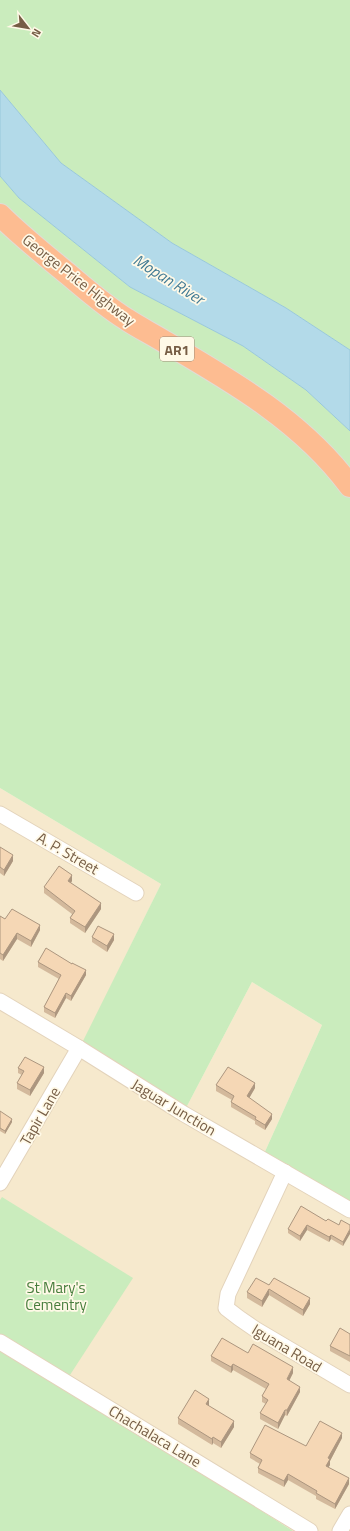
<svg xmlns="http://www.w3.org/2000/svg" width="350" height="1531" font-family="'Titillium Web',sans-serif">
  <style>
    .residential { fill: #f6e9cd }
    .green { fill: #caecbd }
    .water { fill: #b3dae9; stroke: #98c8db }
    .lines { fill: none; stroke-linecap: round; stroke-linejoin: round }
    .minor-casing { stroke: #e3d3bb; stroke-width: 17 }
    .highway-casing { stroke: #e1dbd6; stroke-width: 24 }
    .minor { stroke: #fff; stroke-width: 15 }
    .highway { stroke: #fdbc91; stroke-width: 22 }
    .wall { fill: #d3b99c }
    .shaded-wall { fill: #ac967f }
    .building { fill: #f5d7b5; stroke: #ac967f }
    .labels { text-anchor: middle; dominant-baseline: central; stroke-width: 3.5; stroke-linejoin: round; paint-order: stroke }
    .shield { fill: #fff9e7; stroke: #9f8c76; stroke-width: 1 }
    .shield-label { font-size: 14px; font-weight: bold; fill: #765d45 }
    .street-label { font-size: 15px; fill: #765d45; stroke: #fff9e7 }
    .park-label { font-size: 15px; fill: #477d3c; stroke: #fff9e7 }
    .water-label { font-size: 16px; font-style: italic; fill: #407a94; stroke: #fff9e7 }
  </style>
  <rect width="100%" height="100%" fill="#fef6e0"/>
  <polygon class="residential" points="0,788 161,884 81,1047 186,1108 252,982 322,1025 263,1156 350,1205 350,1531 293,1531 0,1343"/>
  <g class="green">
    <polygon points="0,0 350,0 350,350 286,308 172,243 61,163 0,90"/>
    <polygon points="0,176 19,198 130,287 243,346 306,390 350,431 350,1205 263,1156 322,1025 252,982 186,1108 80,1047 161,884 0,788"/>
    <polygon points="2,1197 133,1278 68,1378 0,1337 0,1200"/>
    <polygon points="0,1343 293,1531 0,1531"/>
  </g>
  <polygon class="water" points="0,90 61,163 172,243 286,308 350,350 350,431 306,390 243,346 130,287 19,198 0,176"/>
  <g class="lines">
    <g class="minor-casing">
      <g id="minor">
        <polyline points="0,814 136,893"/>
        <polyline points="0,1001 79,1048 184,1114 350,1210"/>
        <polyline points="285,1172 228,1294 226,1308 239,1318 255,1329 350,1385"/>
        <polyline points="0,1183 79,1048"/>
        <polyline points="0,1342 310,1531"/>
        <polyline points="340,1531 350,1514"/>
      </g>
    </g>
    <g class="highway-casing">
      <path id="highway" d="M0,215c21,21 45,40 68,59 19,16 37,32 58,45 12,8 26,15 39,23 67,39 138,80 185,144"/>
    </g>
    <use href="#minor" class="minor"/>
    <use href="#highway" class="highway"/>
  </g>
  <g class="wall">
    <polygon points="0,847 13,861 4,876 0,873"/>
    <polygon points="72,881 71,883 101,909 85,933 70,923 70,918 72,914 44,893 44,887"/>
    <polygon points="0,916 5,919 40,930 31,947 17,939 3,961 0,959"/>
    <polygon points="92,937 114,940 107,952 92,942"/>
    <polygon points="38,962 86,975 71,1001 66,998 55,1018 44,1012 44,1007 59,979 38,967"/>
    <polygon points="18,1068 44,1073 30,1096 17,1089 17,1083 22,1075 18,1073"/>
    <polygon points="216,1085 255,1088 249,1098 272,1119 265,1130 255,1124 255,1121 231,1107 231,1102 232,1100 216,1091"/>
    <polygon points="0,1112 12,1122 5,1134 0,1131"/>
    <polygon points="326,1221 339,1225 350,1225 343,1246 331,1239 329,1242 307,1230 300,1241 288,1233 288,1229"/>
    <polygon points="269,1285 310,1304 303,1316 269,1295 262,1307 247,1298 247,1292"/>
    <polygon points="350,1334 350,1362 330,1351 330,1346"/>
    <polygon points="248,1353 293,1373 289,1381 300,1392 287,1416 285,1415 278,1429 260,1419 260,1413 266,1404 262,1402 262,1396 266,1389 233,1370 231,1373 211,1361 211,1356"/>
    <polygon points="208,1405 234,1427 221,1448 213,1443 212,1445 178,1424 178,1418 209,1405"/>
    <polygon points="342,1438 330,1461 330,1465 328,1467 349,1484 335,1509 316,1499 316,1496 288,1480 284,1487 258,1473 258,1468 260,1464 250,1458 250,1453 306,1446"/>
  </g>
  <g class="shaded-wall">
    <polygon points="13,855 13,861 4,876 4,870"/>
    <polygon points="72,875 72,881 68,887 68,881"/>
    <polygon points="101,903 101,909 85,933 85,927"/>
    <polygon points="40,925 40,930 31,947 31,941"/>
    <polygon points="17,933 17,939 3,961 3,955"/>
    <polygon points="114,934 114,940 107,952 107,946"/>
    <polygon points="86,970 86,975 71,1001 71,996"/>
    <polygon points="66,993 66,998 55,1018 55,1013"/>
    <polygon points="44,1067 44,1073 30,1096 30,1090"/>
    <polygon points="255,1083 255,1088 247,1102 247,1096"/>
    <polygon points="272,1114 272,1119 265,1130 265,1125"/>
    <polygon points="12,1119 12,1122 5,1134 5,1131"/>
    <polygon points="307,1225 307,1230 300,1241 300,1236"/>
    <polygon points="350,1229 350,1234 343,1246 343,1242"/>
    <polygon points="331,1235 331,1239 329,1242 329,1237"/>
    <polygon points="269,1289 269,1295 262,1307 262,1301"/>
    <polygon points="310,1298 310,1304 303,1316 303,1310"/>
    <polygon points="233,1364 233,1370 231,1373 231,1367"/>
    <polygon points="293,1367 293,1373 287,1385 287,1379"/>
    <polygon points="300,1387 300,1392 287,1416 287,1410"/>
    <polygon points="209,1399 209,1405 206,1409 206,1404"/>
    <polygon points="285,1410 285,1415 278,1429 278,1423"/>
    <polygon points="234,1421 234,1427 221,1448 221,1442"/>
    <polygon points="342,1433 342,1438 330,1461 330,1465 326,1471 326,1466 328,1458"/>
    <polygon points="213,1437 213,1443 212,1445 212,1439"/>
    <polygon points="288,1474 288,1480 284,1487 284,1481"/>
    <polygon points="349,1478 349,1484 335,1509 335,1504"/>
  </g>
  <g class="building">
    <polygon points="0,847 13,855 4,870 0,867"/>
    <polygon points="59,866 72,875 68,881 101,903 85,927 70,918 75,911 44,887"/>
    <polygon points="12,909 40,925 31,941 17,933 3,955 0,953 0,916 5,919"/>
    <polygon points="98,926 114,934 107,946 92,937"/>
    <polygon points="46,948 72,964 72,963 86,970 71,996 66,993 55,1013 44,1007 61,975 38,962"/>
    <polygon points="25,1057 44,1067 30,1090 17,1083 24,1071 18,1068"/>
    <polygon points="228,1067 255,1083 247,1096 272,1114 265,1125 255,1119 256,1117 231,1102 234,1096 216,1085"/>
    <polygon points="0,1111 12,1119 5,1131 0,1128"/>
    <polygon points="301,1206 326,1221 328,1219 339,1225 341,1220 350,1225 350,1229 343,1242 331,1235 329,1237 307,1225 300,1236 288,1229"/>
    <polygon points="256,1278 269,1285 274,1278 310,1298 303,1310 269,1289 262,1301 247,1292"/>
    <polygon points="340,1328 350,1334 350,1356 330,1346"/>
    <polygon points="222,1338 248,1353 253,1344 293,1367 287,1379 300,1387 287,1410 285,1410 278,1423 260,1413 268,1400 262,1396 269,1384 233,1364 231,1367 211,1356"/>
    <polygon points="195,1390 209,1399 206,1404 234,1421 221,1442 213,1437 212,1439 178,1418"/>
    <polygon points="320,1421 342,1433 328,1458 330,1459 326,1466 349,1478 335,1504 316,1493 317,1491 288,1474 284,1481 258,1468 262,1460 250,1453 265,1425 306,1446"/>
  </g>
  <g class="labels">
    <rect class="shield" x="160" y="337" width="34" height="24" rx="3"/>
    <g class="shield-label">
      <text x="177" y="349">AR1</text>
    </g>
    <g class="street-label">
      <text transform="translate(79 280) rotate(38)">George Price Highway</text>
      <text transform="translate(68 853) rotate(30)">A. P. Street</text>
      <text transform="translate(174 1107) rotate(31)">Jaguar Junction</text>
      <text transform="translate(40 1116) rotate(-60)">Tapir Lane</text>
      <text transform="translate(287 1348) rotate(31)">Iguana Road</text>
      <text transform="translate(155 1436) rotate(31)">Chachalaca Lane</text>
    </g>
    <g class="park-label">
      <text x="56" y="1287">St Mary's<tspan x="56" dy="17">Cementry</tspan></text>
    </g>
    <g class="water-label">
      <text transform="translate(169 279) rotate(32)">Mopan River</text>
    </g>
  </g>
  <g transform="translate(28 28) rotate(121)" stroke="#fff9e7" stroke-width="3" paint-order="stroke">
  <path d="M0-3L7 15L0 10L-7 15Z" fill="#765d45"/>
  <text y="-6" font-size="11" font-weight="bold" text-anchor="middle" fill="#765d45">N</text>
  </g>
</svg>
